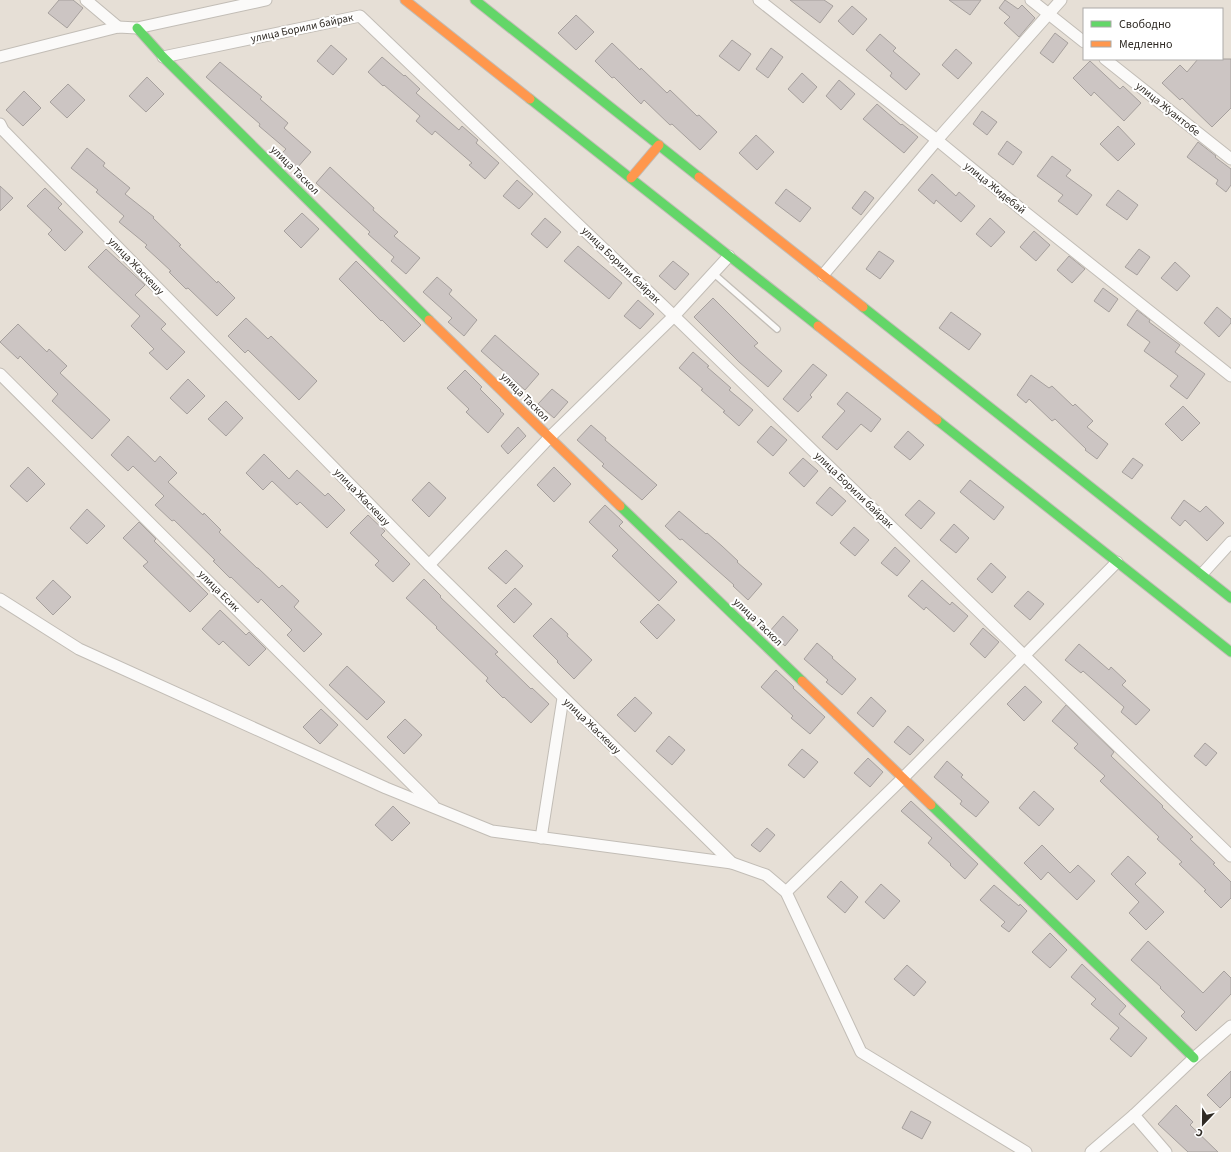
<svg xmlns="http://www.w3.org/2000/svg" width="1231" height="1152" font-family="'Source Sans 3',sans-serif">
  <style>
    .building { fill: #ccc5c3; stroke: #a6a09d }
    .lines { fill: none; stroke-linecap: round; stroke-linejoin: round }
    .lane-casing { stroke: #c2bdb6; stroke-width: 8 }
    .street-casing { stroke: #c2bdb6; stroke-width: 13 }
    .fast-casing { stroke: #c2bdb6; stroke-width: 11 }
    .slow-casing { stroke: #c2bdb6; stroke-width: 11 }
    .lane { stroke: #fbfaf9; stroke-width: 5.5 }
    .street { stroke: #fbfaf9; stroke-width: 11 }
    .fast { stroke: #63d668; stroke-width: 9 }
    .slow { stroke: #ff974d; stroke-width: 9 }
    .labels { text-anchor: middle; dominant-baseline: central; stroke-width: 4; stroke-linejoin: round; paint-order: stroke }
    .street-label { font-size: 11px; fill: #302b25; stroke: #fff }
  </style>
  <rect width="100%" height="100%" fill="#e6dfd6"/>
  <g class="building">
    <polygon points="59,0 73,0 83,8 67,28 48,13"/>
    <polygon points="790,0 824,0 833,6 820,23"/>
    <polygon points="949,0 981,0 970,15"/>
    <polygon points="1005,0 1018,9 1022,5 1035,18 1019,37 1004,23 1010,17 999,8"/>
    <polygon points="852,6 867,19 853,35 838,21"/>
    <polygon points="576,15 594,32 576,50 558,33"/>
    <polygon points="1055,33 1068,43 1053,63 1040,53"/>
    <polygon points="880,34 896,48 893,51 920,74 906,90 890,76 892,73 866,50"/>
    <polygon points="732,40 751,54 739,71 719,56"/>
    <polygon points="612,43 640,70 641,68 667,93 670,90 697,116 699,115 717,132 700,150 672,124 670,125 644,100 641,104 614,77 612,78 595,61"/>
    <polygon points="331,45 347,59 333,75 317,61"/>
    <polygon points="771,48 783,57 768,78 756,69"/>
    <polygon points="956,49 972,63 958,79 942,65"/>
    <polygon points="382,57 404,76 405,75 420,89 416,93 459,130 462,126 478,140 476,143 499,163 485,179 469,165 472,163 435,131 432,135 416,121 420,116 384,85 383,86 368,72"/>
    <polygon points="1198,59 1231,59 1231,108 1212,127 1182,98 1180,100 1162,83 1180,65 1187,72"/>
    <polygon points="1090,61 1120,89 1123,86 1141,103 1124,121 1094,92 1091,96 1073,78"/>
    <polygon points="220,62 262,97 260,99 288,123 284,128 311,152 297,168 281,154 286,149 259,126 260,124 206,77"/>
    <polygon points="802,73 817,87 803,103 788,89"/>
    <polygon points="147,77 164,94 146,112 129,96"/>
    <polygon points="839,80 855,94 841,110 826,96"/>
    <polygon points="68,84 85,100 67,118 50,102"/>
    <polygon points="24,91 41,108 23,126 6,110"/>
    <polygon points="877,104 901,125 902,124 918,137 904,153 863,119"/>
    <polygon points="982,111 997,122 987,135 973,124"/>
    <polygon points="1118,126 1135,144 1118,161 1100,144"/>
    <polygon points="756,135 774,152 757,170 739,153"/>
    <polygon points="1007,141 1022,152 1013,165 998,154"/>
    <polygon points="1198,142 1216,156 1215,157 1231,169 1231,185 1226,192 1216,184 1218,180 1187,157"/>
    <polygon points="87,148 105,163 103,166 130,188 125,194 154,217 153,218 181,245 179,246 217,283 218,281 235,298 217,316 188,288 186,289 169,272 171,271 145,247 147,245 119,222 124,216 96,192 98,190 71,168"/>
    <polygon points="1052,156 1071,170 1066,176 1092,195 1077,215 1058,201 1063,195 1037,176"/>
    <polygon points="330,167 374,208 373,210 398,232 394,236 420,258 406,274 391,261 394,257 368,234 370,232 316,183"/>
    <polygon points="932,174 956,196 959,192 975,206 961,222 936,200 934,204 918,190"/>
    <polygon points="517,180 533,194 519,209 503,196"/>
    <polygon points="0,186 13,198 0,211"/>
    <polygon points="45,188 62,204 58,208 83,232 65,251 48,234 52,230 27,206"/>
    <polygon points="786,189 811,208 800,222 775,203"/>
    <polygon points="1118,190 1138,205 1127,220 1106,205"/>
    <polygon points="865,191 874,198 861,215 852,208"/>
    <polygon points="302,213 319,229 301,248 284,231"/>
    <polygon points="545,218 561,232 547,248 531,234"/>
    <polygon points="990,218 1005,232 991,247 976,234"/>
    <polygon points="1034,231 1050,245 1036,261 1020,247"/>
    <polygon points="578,246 622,283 609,299 564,261"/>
    <polygon points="106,249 145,285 135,295 166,324 161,329 185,352 167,370 149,353 154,349 131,326 140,316 88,267"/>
    <polygon points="1139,249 1150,257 1137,275 1125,267"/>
    <polygon points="879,251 894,261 880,279 866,269"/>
    <polygon points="1069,256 1085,269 1072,283 1057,270"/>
    <polygon points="356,261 421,325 404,342 382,320 381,321 339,279"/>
    <polygon points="673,261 689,274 675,290 659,276"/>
    <polygon points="1175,262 1190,276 1177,291 1161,278"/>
    <polygon points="437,277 452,290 449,294 477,320 464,336 448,322 452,318 423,292"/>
    <polygon points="1103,288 1118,299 1109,312 1094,301"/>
    <polygon points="713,298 758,343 754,346 782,371 768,387 739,362 694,317"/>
    <polygon points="638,300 654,314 640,329 624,316"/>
    <polygon points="1217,307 1231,319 1231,323 1219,337 1204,323"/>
    <polygon points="1137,310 1150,320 1149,322 1180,345 1175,352 1205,374 1187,399 1170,386 1178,376 1144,351 1150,342 1127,325"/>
    <polygon points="951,312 981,334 969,350 939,328"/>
    <polygon points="246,318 268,339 271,336 317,381 299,400 248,350 245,353 228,336"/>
    <polygon points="18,324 47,352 49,349 67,366 60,373 110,420 92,439 52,401 58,394 20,356 18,359 0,342"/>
    <polygon points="495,335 539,374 525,390 481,351"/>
    <polygon points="693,352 709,366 707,367 731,388 729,390 753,410 739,426 723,412 725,411 701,390 703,389 679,368"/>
    <polygon points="813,364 827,375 810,395 812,397 798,412 783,399"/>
    <polygon points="465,370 482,387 480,389 501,410 500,411 504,414 488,433 466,412 469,409 447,388"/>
    <polygon points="1031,375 1049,388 1052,386 1073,406 1075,404 1093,421 1087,427 1108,444 1097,459 1085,450 1086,449 1055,419 1052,421 1029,399 1026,403 1017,395"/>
    <polygon points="188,379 205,396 187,414 170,398"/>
    <polygon points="552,389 568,402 554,418 538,404"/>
    <polygon points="847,392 881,419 871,432 861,424 837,450 822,437 845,411 837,404"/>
    <polygon points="226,401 243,418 226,436 208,419"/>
    <polygon points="1183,406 1200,423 1182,441 1165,424"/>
    <polygon points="591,425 606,438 605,440 657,485 642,500 602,466 604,464 577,440"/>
    <polygon points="771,426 787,440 773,456 757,442"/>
    <polygon points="518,427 526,436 508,454 501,446"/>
    <polygon points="908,431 924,445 910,460 894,447"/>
    <polygon points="128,436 155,462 160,456 177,473 168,482 203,515 204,513 221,530 219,532 257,568 258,568 279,588 282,585 299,601 294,607 322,634 304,652 287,635 292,630 261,599 258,603 231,577 230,578 213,561 215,560 174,520 172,521 155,505 164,496 133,466 128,471 111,455"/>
    <polygon points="264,454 289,479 297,470 325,496 328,493 345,510 327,528 300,502 297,505 272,481 263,490 246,473"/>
    <polygon points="803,458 818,471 804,487 789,473"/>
    <polygon points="1133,458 1143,465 1132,479 1122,472"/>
    <polygon points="28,467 45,484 27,502 10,486"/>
    <polygon points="554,467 571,484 554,502 537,485"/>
    <polygon points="970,480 1004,507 994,520 960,492"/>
    <polygon points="429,482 446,498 429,517 412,500"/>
    <polygon points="830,487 846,501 832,516 816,503"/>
    <polygon points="919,500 935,513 921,529 905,515"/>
    <polygon points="1184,500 1200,512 1206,506 1224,523 1207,541 1185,520 1180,526 1171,518"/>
    <polygon points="605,505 623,522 619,526 677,582 659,601 612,556 618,550 589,522"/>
    <polygon points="87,509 105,526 87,544 70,528"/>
    <polygon points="679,511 706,534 707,533 722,546 738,561 737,562 762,584 748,600 733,586 734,585 709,563 682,539 680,540 665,526"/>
    <polygon points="368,515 385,531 381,535 410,564 393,582 375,565 379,561 350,533"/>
    <polygon points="139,522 156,539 154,541 208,594 190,612 143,566 148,562 123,538"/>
    <polygon points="954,524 969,538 956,553 940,540"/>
    <polygon points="854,527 869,540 855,556 840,543"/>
    <polygon points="895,547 910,561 897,576 881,563"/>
    <polygon points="506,550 523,566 506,584 488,568"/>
    <polygon points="991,563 1006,577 992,593 977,579"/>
    <polygon points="424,579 441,596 440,597 498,652 495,654 531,689 532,688 549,704 531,723 504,697 503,698 486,681 488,678 436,628 437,627 406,598"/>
    <polygon points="53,580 71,597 53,615 36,598"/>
    <polygon points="922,580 950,605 952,602 968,616 954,632 926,607 924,610 908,596"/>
    <polygon points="515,588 532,604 514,623 497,606"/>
    <polygon points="1028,591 1044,604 1030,620 1014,606"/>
    <polygon points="658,604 675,620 657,639 640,622"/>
    <polygon points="220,610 246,635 249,632 266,649 249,666 223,641 219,645 202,629"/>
    <polygon points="783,616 798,630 785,646 769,632"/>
    <polygon points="551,618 568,634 567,636 592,660 574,679 557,662 558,661 533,636"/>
    <polygon points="983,628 999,642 985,658 970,644"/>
    <polygon points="817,643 833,657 832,658 856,679 842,695 826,682 828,680 804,659"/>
    <polygon points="1079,644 1109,670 1111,667 1126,681 1122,685 1150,710 1136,725 1121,712 1124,707 1083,671 1081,673 1065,660"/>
    <polygon points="347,666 385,702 367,720 329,685"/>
    <polygon points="776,670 794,687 793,688 825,717 810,734 791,718 793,716 761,687"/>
    <polygon points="1025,686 1042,702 1024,721 1007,704"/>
    <polygon points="635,697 652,713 635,732 617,715"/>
    <polygon points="871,697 886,711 873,727 857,713"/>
    <polygon points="1066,705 1114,752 1111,756 1163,806 1162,807 1193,837 1190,839 1215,863 1213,864 1231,882 1231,898 1221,908 1204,891 1206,890 1179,864 1182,862 1157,839 1159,837 1100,781 1105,776 1074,748 1078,744 1052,721"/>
    <polygon points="321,709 338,725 320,744 303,727"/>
    <polygon points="405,719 422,735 404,754 387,737"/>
    <polygon points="908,726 924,740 910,755 894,742"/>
    <polygon points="669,736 685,750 672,765 656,751"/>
    <polygon points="1205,743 1217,753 1206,766 1194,756"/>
    <polygon points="802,749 818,762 804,778 788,765"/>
    <polygon points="868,758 883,772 870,787 854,773"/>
    <polygon points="947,761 963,775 961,777 989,802 976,817 960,804 962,801 934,777"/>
    <polygon points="1034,791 1054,809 1039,826 1019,808"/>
    <polygon points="911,801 978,864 965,879 950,865 951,864 928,843 932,838 901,811"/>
    <polygon points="393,806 410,823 392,841 375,825"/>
    <polygon points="767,828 775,835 760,852 751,845"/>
    <polygon points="1042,845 1070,873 1078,865 1095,881 1077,900 1048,872 1041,880 1024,863"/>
    <polygon points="1128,856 1146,873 1135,884 1164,912 1146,930 1129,913 1139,902 1111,874"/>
    <polygon points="841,881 858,897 845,913 827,897"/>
    <polygon points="881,884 900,901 884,919 865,902"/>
    <polygon points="994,885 1019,906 1020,904 1027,911 1009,932 1001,926 1005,922 980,900"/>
    <polygon points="1050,933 1067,950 1050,968 1032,952"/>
    <polygon points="1148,941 1165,957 1203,993 1224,971 1231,978 1231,994 1196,1031 1181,1016 1185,1012 1160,988 1161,987 1131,960"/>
    <polygon points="1082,964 1126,1006 1119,1014 1147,1038 1131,1057 1110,1039 1119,1028 1091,1004 1096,999 1071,977"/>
    <polygon points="907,965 926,982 914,996 894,979"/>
    <polygon points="1231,1071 1231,1097 1220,1108 1207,1095"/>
    <polygon points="1176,1105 1193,1122 1190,1125 1218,1152 1188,1152 1158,1124"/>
    <polygon points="911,1111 931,1122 922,1139 902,1128"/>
  </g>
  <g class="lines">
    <g class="lane-casing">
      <polyline id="lane" points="713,273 777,329"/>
    </g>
    <g class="street-casing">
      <g id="street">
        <polyline points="86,0 118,27"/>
        <polyline points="759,0 937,140 1021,209 1231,376"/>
        <polyline points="1031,0 1084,42"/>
        <polyline points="0,57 118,27 137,28 266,0"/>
        <polyline points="163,57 360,16 674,316 1231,856"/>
        <polyline points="1105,59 1231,159"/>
        <polyline points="0,124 3,130 429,565 732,863"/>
        <polyline points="823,275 937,140 1061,0"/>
        <polyline points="0,374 433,805"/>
        <polyline points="429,565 549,438 674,316 729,256"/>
        <polyline points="1202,574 1231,542"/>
        <polyline points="0,599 79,649 386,788 492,831 732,863 766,875 786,892 861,1052 1026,1152"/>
        <polyline points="541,838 563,698"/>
        <polyline points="786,892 903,778 1117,562"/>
        <polyline points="1134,1115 1166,1152"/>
        <polyline points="1091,1152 1134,1115 1194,1058 1231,1026"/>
      </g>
    </g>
    <g class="fast-casing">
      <g id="fast">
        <polyline points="475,0 699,177"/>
        <polyline points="137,28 163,57 429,320"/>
        <polyline points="530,99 818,326"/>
        <polyline points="863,307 1231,598"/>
        <polyline points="937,420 1231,652"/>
        <polyline points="620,506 802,681"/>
        <polyline points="931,805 1194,1058"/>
      </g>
    </g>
    <g class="slow-casing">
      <g id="slow">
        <polyline points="405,0 530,99"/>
        <polyline points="699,177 863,307"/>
        <polyline points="631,178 659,145"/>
        <polyline points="429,320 620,506"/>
        <polyline points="818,326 937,420"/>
        <polyline points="802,681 931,805"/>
      </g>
    </g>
    <use href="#lane" class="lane"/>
    <use href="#street" class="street"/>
    <use href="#fast" class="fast"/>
    <use href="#slow" class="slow"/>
  </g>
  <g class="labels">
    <g class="street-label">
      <text transform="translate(302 28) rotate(-12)">улица Борили байрак</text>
      <text transform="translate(1168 109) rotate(39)">улица Жуантобе</text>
      <text transform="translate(295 170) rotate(45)">улица Таскол</text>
      <text transform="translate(995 188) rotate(39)">улица Жидебай</text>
      <text transform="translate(621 265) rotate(44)">улица Борили байрак</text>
      <text transform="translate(136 266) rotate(46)">улица Жаскешу</text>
      <text transform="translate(525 397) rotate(45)">улица Таскол</text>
      <text transform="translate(854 490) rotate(44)">улица Борили байрак</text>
      <text transform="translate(362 497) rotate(46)">улица Жаскешу</text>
      <text transform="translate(219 591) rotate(45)">улица Есик</text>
      <text transform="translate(758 622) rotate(44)">улица Таскол</text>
      <text transform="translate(592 726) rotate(44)">улица Жаскешу</text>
    </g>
  </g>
  <rect x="1083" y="8" width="140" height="52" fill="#ffffff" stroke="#acaaa8"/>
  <rect x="1091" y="21" width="20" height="6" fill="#63d668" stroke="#acaaa8"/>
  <text x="1119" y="28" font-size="12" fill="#302b25">Свободно</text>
  <rect x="1091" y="41" width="20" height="6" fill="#ff974d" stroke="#acaaa8"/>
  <text x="1119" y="48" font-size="12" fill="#302b25">Медленно</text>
  <g transform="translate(1203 1124) rotate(202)" stroke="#ffffff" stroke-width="3" paint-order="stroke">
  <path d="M0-3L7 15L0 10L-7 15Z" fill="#302b25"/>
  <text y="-6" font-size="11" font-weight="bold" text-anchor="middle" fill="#302b25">С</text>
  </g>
</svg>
